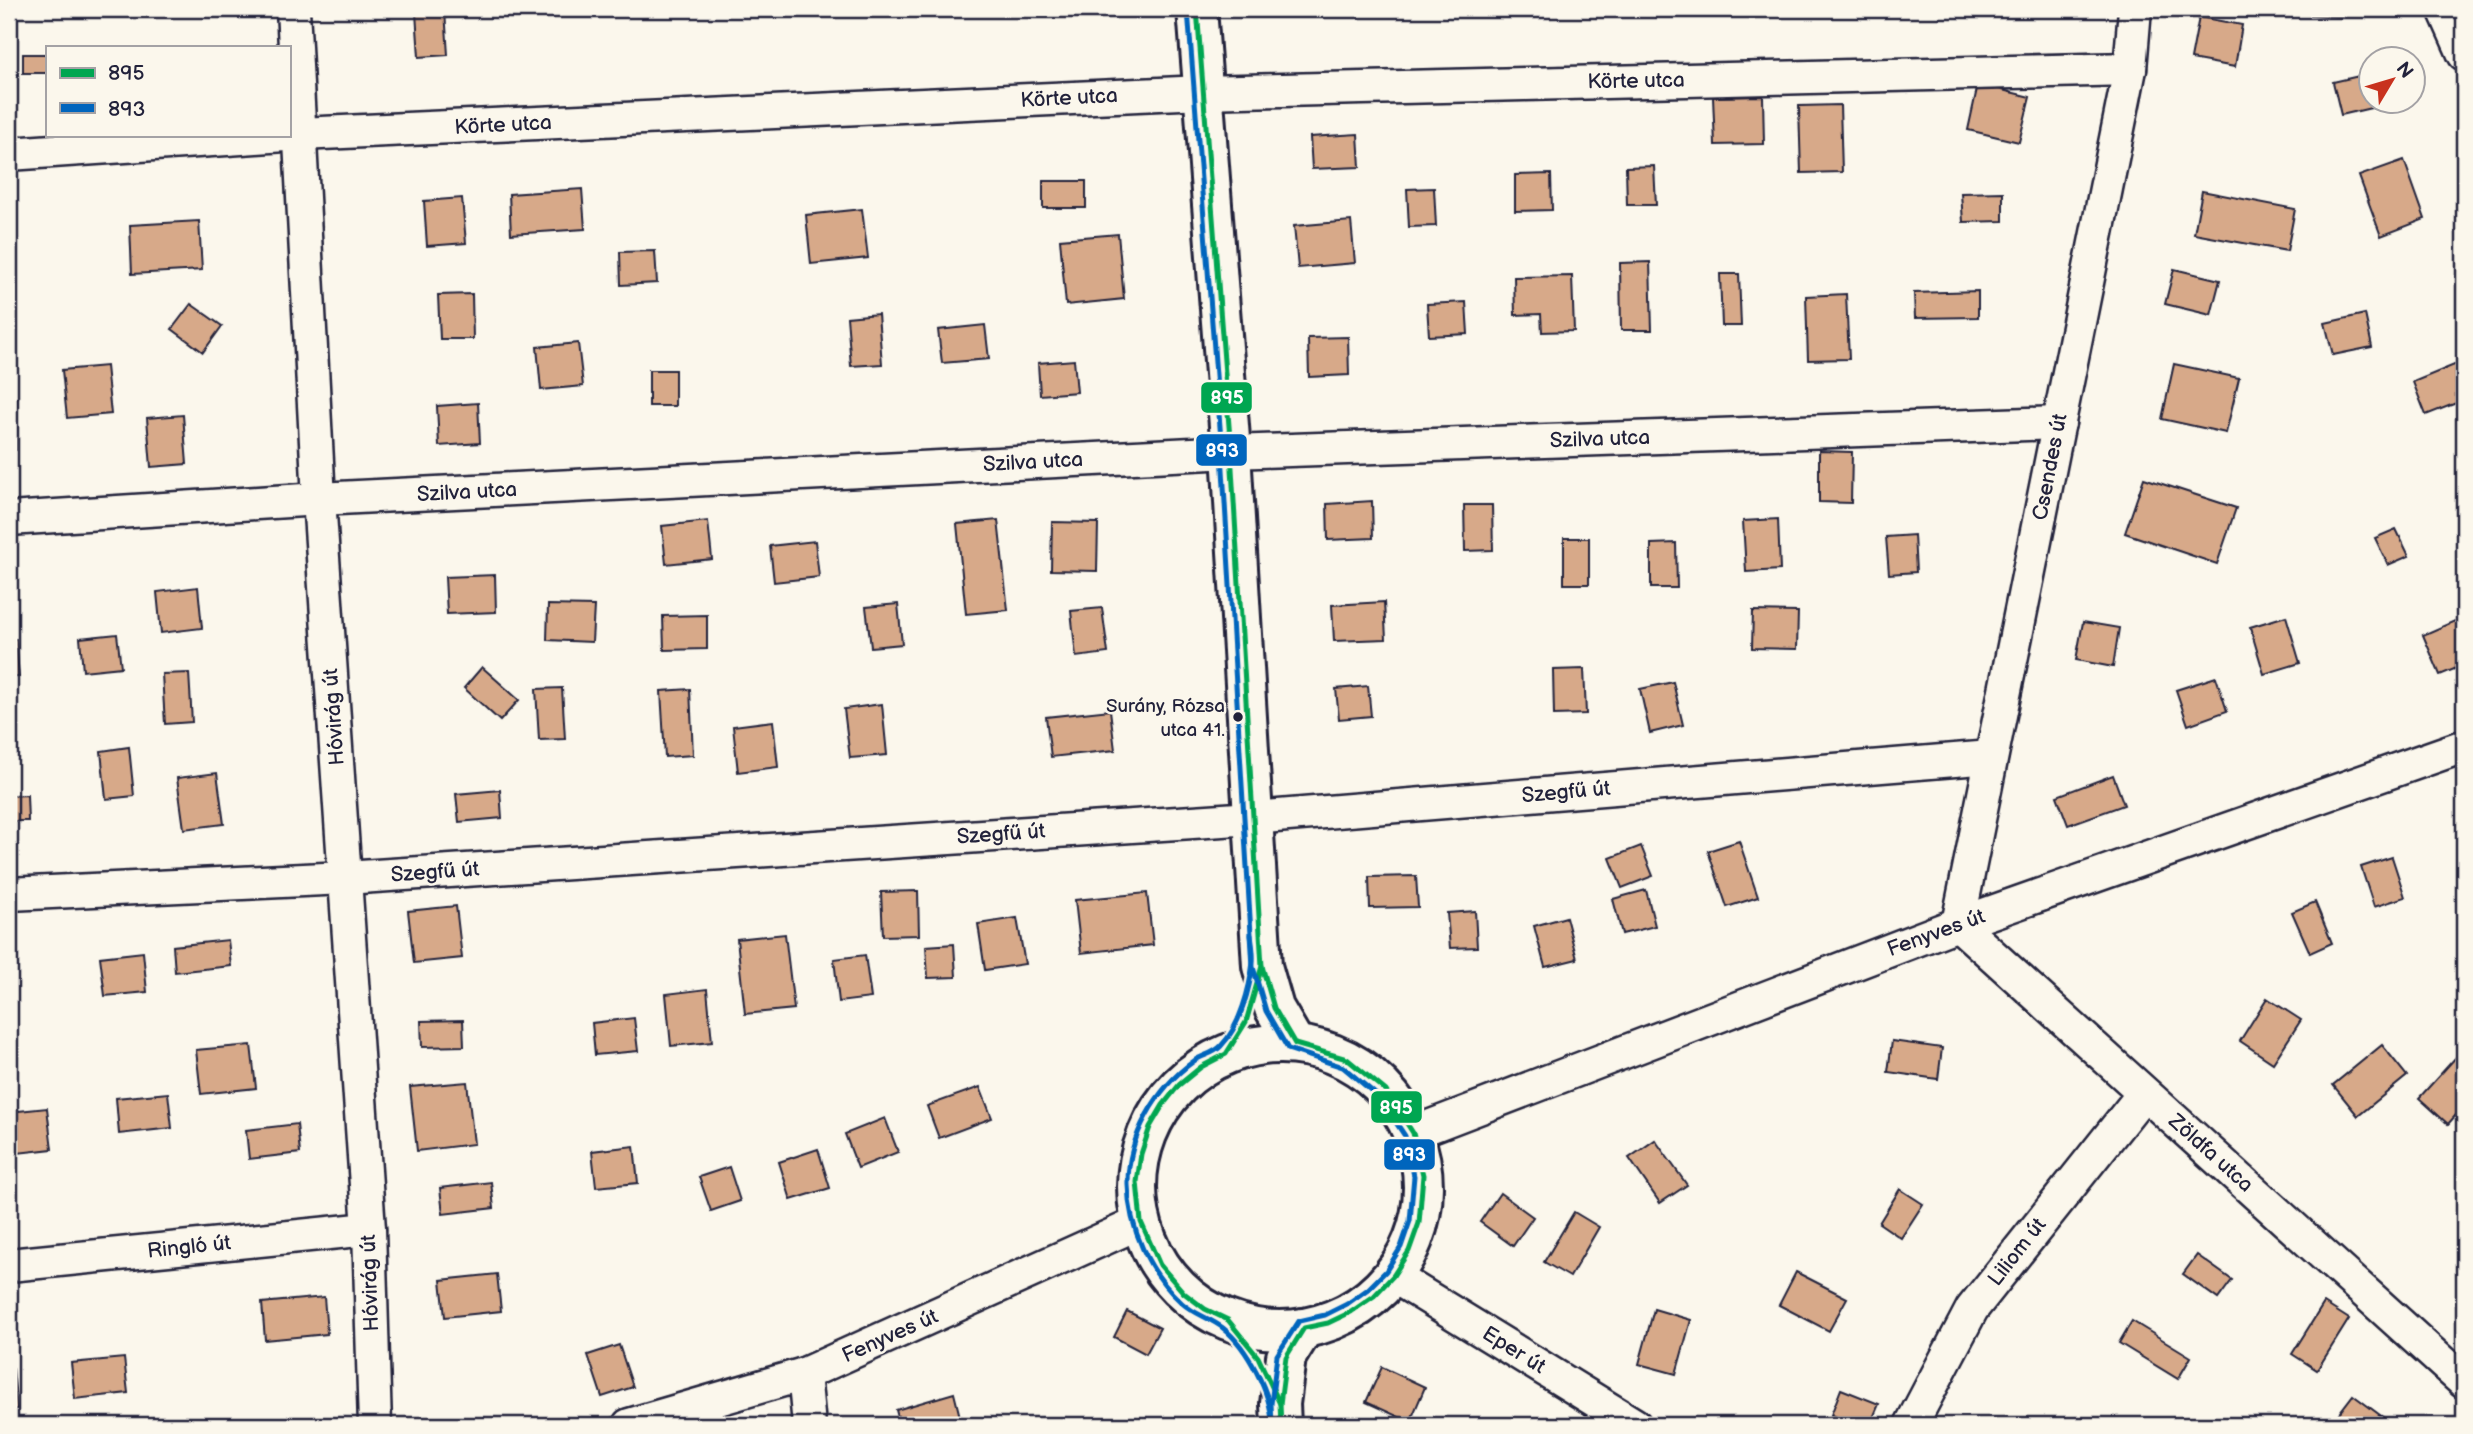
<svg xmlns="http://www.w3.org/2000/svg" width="2473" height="1434" font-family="'Balsamiq Sans',sans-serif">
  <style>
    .building { fill: #d7a989; stroke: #22223b; stroke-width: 2 }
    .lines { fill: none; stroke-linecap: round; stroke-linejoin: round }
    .street-casing { stroke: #22223b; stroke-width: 37 }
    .secondary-casing { stroke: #22223b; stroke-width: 44 }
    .street { stroke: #fbf7ec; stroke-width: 32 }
    .secondary { stroke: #fbf7ec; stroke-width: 38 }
    .bus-1-casing { stroke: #fbf7ec; stroke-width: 10 }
    .bus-2-casing { stroke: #fbf7ec; stroke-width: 10 }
    .bus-1 { stroke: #00a651; stroke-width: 5 }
    .bus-2 { stroke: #0065bd; stroke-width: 5 }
    .bus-dot { fill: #22223b; stroke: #fbf7ec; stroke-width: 2.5 }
    .labels { text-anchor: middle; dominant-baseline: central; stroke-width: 5; stroke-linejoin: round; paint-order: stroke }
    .bus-label { font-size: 19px; fill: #22223b; stroke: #fbf7ec; text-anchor: end }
    .street-label { font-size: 21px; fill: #22223b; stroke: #fbf7ec }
    .line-badge { stroke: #fbf7ec; stroke-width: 2.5 }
    .badge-label { font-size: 19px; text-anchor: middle; font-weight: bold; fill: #fff }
  </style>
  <rect width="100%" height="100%" fill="#fbf7ec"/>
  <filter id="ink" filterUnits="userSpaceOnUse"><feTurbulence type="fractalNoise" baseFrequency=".0143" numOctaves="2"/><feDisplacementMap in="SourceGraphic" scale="14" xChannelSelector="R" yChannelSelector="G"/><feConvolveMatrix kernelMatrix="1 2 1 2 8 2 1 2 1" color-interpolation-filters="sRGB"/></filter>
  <g filter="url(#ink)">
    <g class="building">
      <polygon points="2311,9 2343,9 2342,17 2311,15"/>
      <polygon points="445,11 448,55 419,57 416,13"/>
      <polygon points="2199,17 2242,25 2235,67 2191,59"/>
      <rect x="23" y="54" width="24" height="19"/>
      <polygon points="2372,73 2372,102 2383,102 2384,105 2341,115 2333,82"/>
      <polygon points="1978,84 2030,97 2019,142 1968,130"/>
      <polygon points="1763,96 1764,144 1715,145 1713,97"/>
      <polygon points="1840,105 1842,172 1801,173 1799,106"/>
      <polygon points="1358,134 1360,167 1312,169 1310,137"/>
      <polygon points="2404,160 2425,219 2381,236 2359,176"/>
      <polygon points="1654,166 1656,205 1627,205 1626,167"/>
      <polygon points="1551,174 1552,210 1515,211 1515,175"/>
      <rect x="1043" y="181" width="43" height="27"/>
      <polygon points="1434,188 1436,226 1409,227 1407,189"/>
      <polygon points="582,189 585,229 511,234 509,194"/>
      <polygon points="2202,191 2295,209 2287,251 2194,234"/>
      <polygon points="2003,192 2003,221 1963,222 1961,193"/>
      <polygon points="462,198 466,243 427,246 424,201"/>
      <polygon points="862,209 868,258 811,264 806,215"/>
      <polygon points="199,221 202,270 132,274 130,225"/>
      <polygon points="1351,221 1355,263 1298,268 1294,226"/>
      <polygon points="1118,234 1124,299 1066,305 1060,239"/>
      <polygon points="655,251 657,283 621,285 620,252"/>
      <polygon points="1650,262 1652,330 1621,330 1620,263"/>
      <polygon points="2174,269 2220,280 2211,315 2165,304"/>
      <polygon points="1720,274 1739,274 1741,326 1722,326"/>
      <polygon points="1572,276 1574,331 1542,332 1541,314 1515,315 1514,277"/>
      <polygon points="1978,291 1978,317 1915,318 1914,293"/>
      <polygon points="472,294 473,339 440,339 438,295"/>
      <polygon points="1846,294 1849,359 1808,360 1806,296"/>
      <polygon points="1466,302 1468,334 1429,336 1427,304"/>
      <polygon points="191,304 222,326 203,352 172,329"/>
      <polygon points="878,314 882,364 851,366 847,317"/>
      <polygon points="2365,314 2372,347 2333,355 2325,323"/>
      <polygon points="985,325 989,359 942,363 938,330"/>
      <polygon points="1348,337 1349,375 1309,377 1308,338"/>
      <polygon points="578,343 583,386 541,390 537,347"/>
      <polygon points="1074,360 1077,392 1040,395 1038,363"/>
      <polygon points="2464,361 2464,400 2426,415 2413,382"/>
      <polygon points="2174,364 2239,378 2226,433 2162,419"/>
      <polygon points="106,366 111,414 67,418 62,370"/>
      <rect x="649" y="370" width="26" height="36"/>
      <polygon points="9,398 17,398 16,450 9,450"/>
      <polygon points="478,403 480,443 439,446 437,406"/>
      <polygon points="183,415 187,464 151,467 147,418"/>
      <polygon points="1819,451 1852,452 1851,503 1819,502"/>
      <polygon points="2144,478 2236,508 2217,564 2125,533"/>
      <polygon points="1372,501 1373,538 1328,540 1327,504"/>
      <polygon points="1464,505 1492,505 1493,550 1465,551"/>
      <polygon points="1778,519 1780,570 1746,572 1743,521"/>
      <polygon points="998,520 1008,610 966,614 957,524"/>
      <polygon points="708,521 712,559 666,564 662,526"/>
      <polygon points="1052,522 1098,523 1097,571 1051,570"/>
      <polygon points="2396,529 2409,556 2388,565 2375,538"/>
      <polygon points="1914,535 1916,572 1889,574 1886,537"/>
      <rect x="1564" y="538" width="25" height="46"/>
      <polygon points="815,541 819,577 774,582 770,546"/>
      <polygon points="1676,543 1677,588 1651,588 1651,544"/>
      <polygon points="495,575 496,612 447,614 445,577"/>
      <polygon points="198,587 202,628 161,633 157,592"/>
      <polygon points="1384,602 1386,639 1334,641 1332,605"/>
      <polygon points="898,604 902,644 871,647 866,607"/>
      <polygon points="548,605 594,606 592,642 547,640"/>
      <polygon points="1102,608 1108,653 1076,657 1071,611"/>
      <polygon points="1753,611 1798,612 1797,649 1752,648"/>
      <polygon points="707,615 707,649 664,650 663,616"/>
      <polygon points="2286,616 2300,663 2264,674 2250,627"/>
      <polygon points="2457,620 2464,636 2464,665 2440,675 2423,635"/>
      <polygon points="2083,622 2119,628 2113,667 2076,660"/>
      <polygon points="117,634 121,667 83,671 80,638"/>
      <polygon points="9,639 16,639 19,677 9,677"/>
      <polygon points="482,667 519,700 500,721 464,688"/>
      <polygon points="1584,669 1586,714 1554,715 1553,670"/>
      <polygon points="189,673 192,722 165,724 162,674"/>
      <polygon points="2216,677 2227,711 2188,725 2176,690"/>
      <polygon points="1673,682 1683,725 1650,733 1640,689"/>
      <polygon points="1368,686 1371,716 1339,719 1336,689"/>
      <polygon points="562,688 565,739 539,740 536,689"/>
      <polygon points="690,689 693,755 665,757 661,691"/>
      <polygon points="882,704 887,755 850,758 844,709"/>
      <polygon points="1110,710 1115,750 1051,757 1046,717"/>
      <polygon points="773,721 778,767 738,772 733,726"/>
      <polygon points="129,747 134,796 106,799 101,751"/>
      <polygon points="217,773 224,824 184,829 177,778"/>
      <polygon points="2113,775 2124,805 2068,825 2057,796"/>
      <polygon points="500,790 502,818 459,822 456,794"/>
      <polygon points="27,795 28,821 9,821 9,796"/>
      <polygon points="1739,841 1758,897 1727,907 1708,851"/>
      <polygon points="1641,846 1653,876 1622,888 1610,858"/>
      <polygon points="2392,857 2405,897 2374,907 2361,867"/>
      <polygon points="1416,876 1418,907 1370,908 1369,877"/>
      <polygon points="1646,890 1655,926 1622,934 1613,899"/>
      <polygon points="918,891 919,935 883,936 881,892"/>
      <polygon points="1147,893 1153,945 1081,953 1075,900"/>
      <polygon points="2315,902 2332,943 2310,953 2292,912"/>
      <polygon points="456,906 462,958 414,963 408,911"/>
      <polygon points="1475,911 1477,947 1450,948 1447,913"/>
      <polygon points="1566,917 1577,959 1545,967 1534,926"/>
      <polygon points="1017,918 1025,964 985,970 978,924"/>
      <polygon points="785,934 794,1009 745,1014 737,939"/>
      <polygon points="228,940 231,966 175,972 173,946"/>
      <polygon points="954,944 956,977 928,978 926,946"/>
      <polygon points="143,952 147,992 105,996 100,957"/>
      <polygon points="865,955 871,998 839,1002 834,959"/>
      <polygon points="707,989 712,1042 671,1046 666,994"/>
      <polygon points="2267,998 2301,1020 2273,1063 2240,1041"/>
      <polygon points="634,1018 638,1051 595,1055 592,1023"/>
      <polygon points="463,1020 464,1046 422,1047 421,1021"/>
      <polygon points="1892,1041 1942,1048 1938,1079 1888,1072"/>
      <polygon points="251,1045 256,1088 201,1094 196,1050"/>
      <polygon points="2382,1045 2407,1076 2358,1116 2333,1085"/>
      <polygon points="2457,1056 2464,1063 2464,1106 2448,1124 2419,1098"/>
      <polygon points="467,1082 474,1144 417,1151 410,1087"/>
      <polygon points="980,1087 992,1118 939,1138 927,1106"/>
      <polygon points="168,1093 172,1128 119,1134 116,1098"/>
      <polygon points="47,1108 52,1149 9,1154 9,1112"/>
      <polygon points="885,1118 898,1152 858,1168 845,1134"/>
      <polygon points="297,1124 300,1153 249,1159 246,1130"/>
      <polygon points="1655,1140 1687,1185 1660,1203 1629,1158"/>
      <polygon points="634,1146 638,1183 596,1187 592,1151"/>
      <polygon points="818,1149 830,1188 791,1200 779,1162"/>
      <polygon points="729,1167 740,1201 711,1211 699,1177"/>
      <polygon points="491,1182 494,1208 443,1214 440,1188"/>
      <polygon points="1900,1189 1923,1204 1901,1238 1879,1223"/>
      <polygon points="1500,1193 1533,1217 1513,1246 1480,1222"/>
      <polygon points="1574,1212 1599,1227 1570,1277 1544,1262"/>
      <polygon points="2197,1255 2232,1280 2218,1299 2183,1274"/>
      <polygon points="1796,1272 1847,1298 1829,1331 1779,1305"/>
      <polygon points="497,1274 501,1311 445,1317 441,1280"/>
      <polygon points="324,1297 327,1334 265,1340 262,1303"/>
      <polygon points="2324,1303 2349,1319 2317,1370 2292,1354"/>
      <polygon points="1654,1309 1691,1320 1676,1374 1639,1364"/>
      <polygon points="1127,1311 1160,1328 1146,1354 1114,1337"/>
      <polygon points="2132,1321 2191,1357 2178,1379 2119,1343"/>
      <polygon points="619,1345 633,1387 602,1397 588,1355"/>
      <polygon points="124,1358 128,1393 75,1399 71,1363"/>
      <polygon points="1382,1367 1425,1387 1410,1422 1366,1402"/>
      <polygon points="9,1368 13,1368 17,1409 9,1410"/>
      <polygon points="1841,1389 1879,1404 1870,1425 1854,1425 1831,1415"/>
      <polygon points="954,1393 962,1425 900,1425 896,1410"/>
      <polygon points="2353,1395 2388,1421 2385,1425 2330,1425"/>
      <polygon points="160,1418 164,1425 143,1425"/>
    </g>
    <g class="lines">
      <g class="street-casing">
        <g id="street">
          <polyline points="293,9 319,499 369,1229 375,1425"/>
          <polyline points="2135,9 2130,69 1958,924 2464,1382"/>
          <polyline points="2444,9 2464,54"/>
          <polyline points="9,154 300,134 1203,92 2130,69"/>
          <polyline points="9,519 319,499 1231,452 2059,423"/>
          <polyline points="9,894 345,878 1253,818 1991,757"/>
          <polyline points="1413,1133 1958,924 2464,746"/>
          <polyline points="9,1265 369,1229"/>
          <polyline points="1393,1276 1635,1425"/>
          <polyline points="804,1374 809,1425"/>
          <polyline points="629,1425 804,1374 1141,1222"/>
          <polyline points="1911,1425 1972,1309 2144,1093"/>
        </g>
      </g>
      <g class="secondary-casing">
        <g id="secondary">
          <polyline points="1197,9 1231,452 1262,966 1274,1008 1295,1044"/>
          <circle cx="1280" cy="1187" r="143"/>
          <polyline points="1281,1425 1280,1404 1286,1357 1304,1328"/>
        </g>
      </g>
      <use href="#street" class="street"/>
      <use href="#secondary" class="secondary"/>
      <g class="bus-1-casing">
        <g id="bus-1">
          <polyline points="1197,9 1231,452 1262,966 1274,1008 1295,1044 1347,1059 1386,1091 1413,1133 1423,1175 1419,1223 1409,1251 1393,1276 1374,1296 1351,1312 1328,1323 1304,1328 1286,1357 1280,1404 1281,1425"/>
          <polyline points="1262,966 1246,1022 1226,1054 1201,1067 1179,1085 1163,1105 1150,1127 1141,1154 1137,1182 1141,1222 1160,1265 1184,1293 1205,1309 1228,1320 1258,1357 1280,1404"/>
        </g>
      </g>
      <g class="bus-2-casing">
        <g id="bus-2">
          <polyline points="1188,10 1222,453 1253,967 1266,1011 1288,1049 1343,1067 1379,1097 1405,1136 1414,1176 1410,1221 1401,1247 1386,1271 1368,1289 1347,1304 1325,1315 1299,1321 1277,1355 1271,1404 1272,1425"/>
          <path d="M1251,935c1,9 3,18 2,27 -3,26 -13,65 -32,84 -7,8 -19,9 -27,15 -38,27 -67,77 -66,124 1,44 21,88 54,118 12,11 28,15 41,25 24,19 49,66 49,97"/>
        </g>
      </g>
      <use href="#bus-1" class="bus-1"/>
      <use href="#bus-2" class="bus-2"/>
    </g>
  </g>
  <circle class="bus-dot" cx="1238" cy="717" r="6"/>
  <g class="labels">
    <g class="bus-label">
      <text x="1225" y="706">Surány, Rózsa<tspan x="1225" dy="24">utca 41.</tspan></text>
    </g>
    <g class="street-label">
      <text transform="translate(1636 81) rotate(-1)">Körte utca</text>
      <text transform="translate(1069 98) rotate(-3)">Körte utca</text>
      <text transform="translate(503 125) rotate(-3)">Körte utca</text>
      <text transform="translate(1600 439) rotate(-2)">Szilva utca</text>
      <text transform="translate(1033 462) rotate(-3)">Szilva utca</text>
      <text transform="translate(2050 467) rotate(-79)">Csendes út</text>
      <text transform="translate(467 492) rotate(-3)">Szilva utca</text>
      <text transform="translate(334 717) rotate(-94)">Hóvirág út</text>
      <text transform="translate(1566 792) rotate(-5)">Szegfű út</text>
      <text transform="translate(1001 834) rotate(-4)">Szegfű út</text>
      <text transform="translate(435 872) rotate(-4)">Szegfű út</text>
      <text transform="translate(1936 933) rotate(-20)">Fenyves út</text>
      <text transform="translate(2211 1153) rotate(42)">Zöldfa utca</text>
      <text transform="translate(189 1247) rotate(-6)">Ringló út</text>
      <text transform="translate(2017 1252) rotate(-52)">Liliom út</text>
      <text transform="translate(370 1283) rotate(-92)">Hóvirág út</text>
      <text transform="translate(890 1336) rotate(-24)">Fenyves út</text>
      <text transform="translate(1514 1350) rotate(32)">Eper út</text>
    </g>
  </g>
  <g class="line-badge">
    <rect x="1200" y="381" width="53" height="33" rx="7" fill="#00a651"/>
    <rect x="1195" y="433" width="53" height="34" rx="7" fill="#0065bd"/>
    <rect x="1370" y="1090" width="53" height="34" rx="7" fill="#00a651"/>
    <rect x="1383" y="1138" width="53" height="33" rx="7" fill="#0065bd"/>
  </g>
  <g class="badge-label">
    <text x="1227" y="404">895</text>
    <text x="1222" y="457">893</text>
    <text x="1396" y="1114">895</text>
    <text x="1409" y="1161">893</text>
  </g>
  <rect width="2473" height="1434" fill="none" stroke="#fbf7ec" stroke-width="35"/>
  <rect x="18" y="18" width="2438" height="1399" fill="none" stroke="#22223b" stroke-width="2.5" filter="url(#ink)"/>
  <rect x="46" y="46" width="245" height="91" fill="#fbf7ec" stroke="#a4a2a5" stroke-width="2"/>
  <rect x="60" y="68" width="35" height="10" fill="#00a651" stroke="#a4a2a5" stroke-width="2"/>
  <text x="108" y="80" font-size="21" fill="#22223b">895</text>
  <rect x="60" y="103" width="35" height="10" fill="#0065bd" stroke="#a4a2a5" stroke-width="2"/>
  <text x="108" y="116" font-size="21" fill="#22223b">893</text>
  <g transform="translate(2392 80) rotate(52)"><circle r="33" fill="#fbf7ec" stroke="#a4a2a5" stroke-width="2"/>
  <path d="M0-5L12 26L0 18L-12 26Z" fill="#c8321e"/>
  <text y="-10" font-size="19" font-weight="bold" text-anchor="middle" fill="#22223b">N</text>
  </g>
</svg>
